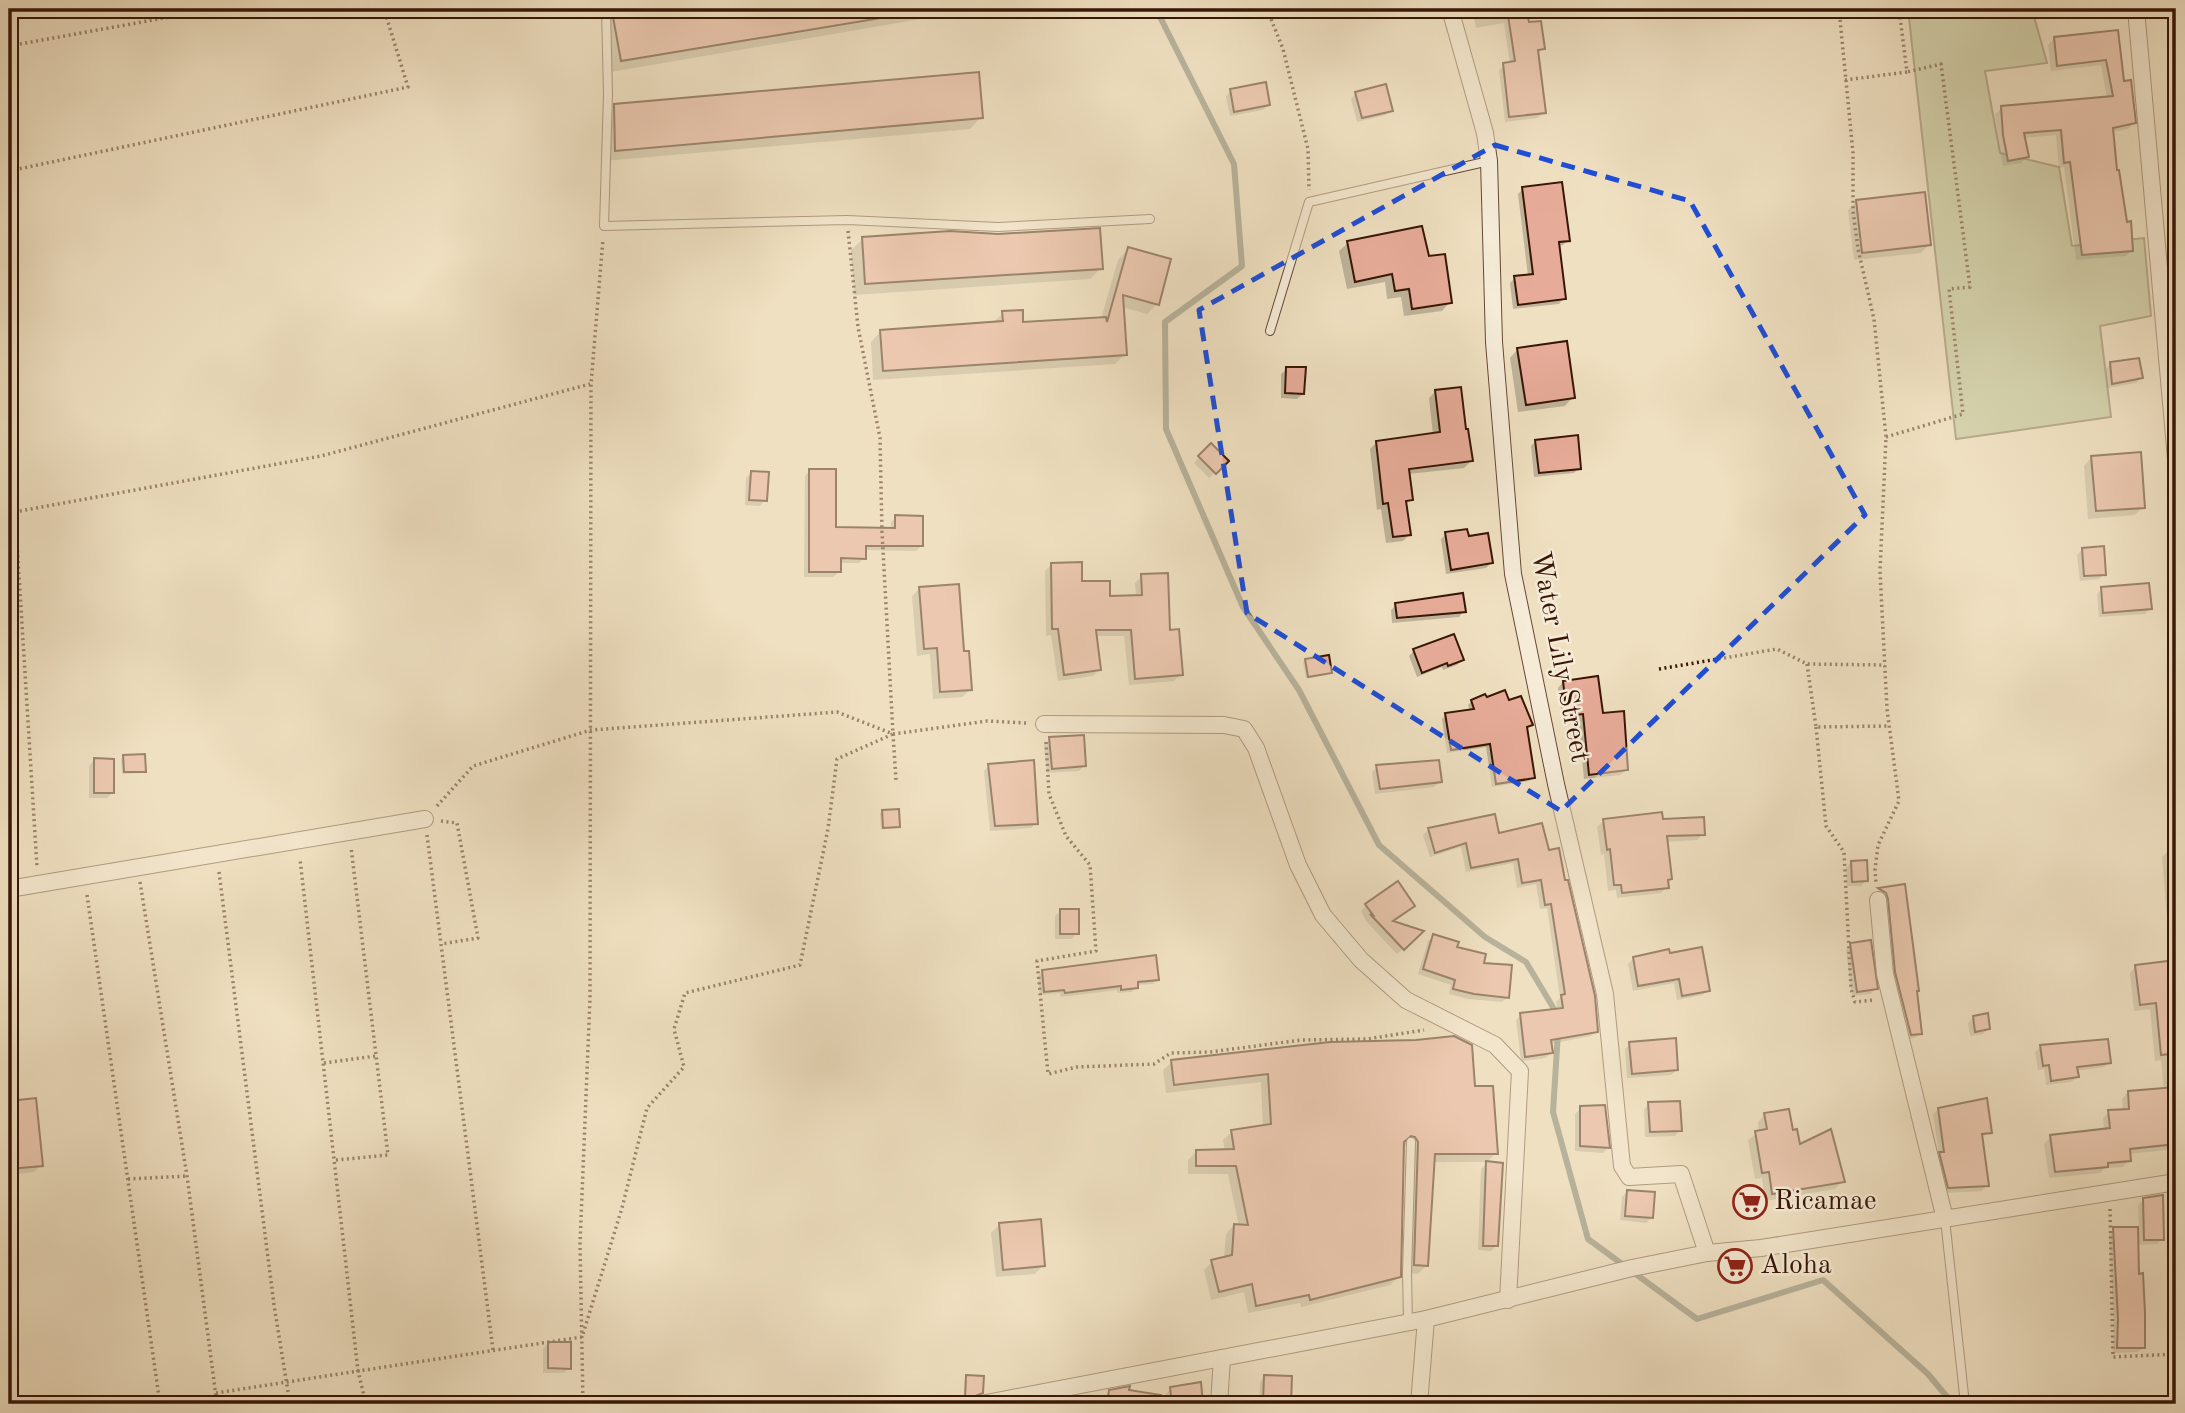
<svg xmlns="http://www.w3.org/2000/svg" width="2185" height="1413" font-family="'Old Standard TT',serif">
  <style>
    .green { fill: #b6c395; stroke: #776c4e; stroke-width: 2 }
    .shadow { fill: #0003 }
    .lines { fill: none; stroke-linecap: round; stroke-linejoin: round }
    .stream { stroke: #737a6e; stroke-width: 6 }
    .building { fill: #e7ac99; stroke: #381606; stroke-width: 2 }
    .service-casing { stroke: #664835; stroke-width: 10 }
    .minor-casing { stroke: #664835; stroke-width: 18 }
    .path { stroke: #381606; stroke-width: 3.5; stroke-dasharray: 2 3.5; stroke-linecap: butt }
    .service { stroke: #f5ebd7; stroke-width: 8 }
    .minor { stroke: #f5ebd7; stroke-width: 16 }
    .marked { fill: none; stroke: #1d4ed8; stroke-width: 5; stroke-dasharray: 14 9; stroke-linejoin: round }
    .labels { text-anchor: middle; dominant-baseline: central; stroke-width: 5; stroke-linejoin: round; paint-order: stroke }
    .street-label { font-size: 28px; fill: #381606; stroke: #f5ebd7 }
    .poi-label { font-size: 28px; fill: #381606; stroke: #f5ebd7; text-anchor: start }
  </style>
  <rect width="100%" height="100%" fill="#efe0c1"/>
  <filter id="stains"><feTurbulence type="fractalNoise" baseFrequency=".00286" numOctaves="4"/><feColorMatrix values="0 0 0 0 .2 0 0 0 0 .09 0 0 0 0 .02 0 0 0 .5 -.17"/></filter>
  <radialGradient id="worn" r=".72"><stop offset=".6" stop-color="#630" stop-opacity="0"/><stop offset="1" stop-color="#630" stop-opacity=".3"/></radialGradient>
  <polygon class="green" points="1908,9 2032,9 2047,63 1985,71 2000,153 2059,167 2072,246 2144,238 2151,316 2100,326 2111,417 1956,439"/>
  <g class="shadow">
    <polygon points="603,9 969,9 967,11 611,72"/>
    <polygon points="1472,9 1525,9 1528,24 1543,48 1538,53 1544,112 1538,118 1505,122 1499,70 1504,65 1510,64 1504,23 1476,28"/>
    <polygon points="2170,9 2176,9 2176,41"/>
    <polygon points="2117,32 2122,83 2134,123 2128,129 2112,132 2115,172 2132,250 2126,256 2076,260 2064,167 2059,168 2056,135 2023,138 2027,157 2021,163 2003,166 1998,142 1995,114 2002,108 2107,98 2101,65 2051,71 2048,45 2054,39"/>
    <polygon points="1231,91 1269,105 1263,110 1230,116 1226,96"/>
    <polygon points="1356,93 1391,110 1386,115 1357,122 1351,99"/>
    <polygon points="615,106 981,117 970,129 604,161 604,117"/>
    <polygon points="2176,183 2176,215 2175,215 2171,189"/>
    <polygon points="1523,189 1568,240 1563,245 1558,246 1564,298 1559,304 1513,309 1510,283 1515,278 1528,276 1518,194"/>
    <polygon points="1857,201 1930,244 1921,253 1854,260 1848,210"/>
    <polygon points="863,239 1101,268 1090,279 854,295 851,250"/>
    <polygon points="1348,243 1428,258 1450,302 1442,311 1404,316 1401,297 1387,299 1385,282 1347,289 1339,251"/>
    <polygon points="1128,249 1157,304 1147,314 1122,307 1125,354 1115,364 873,380 871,342 881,331 992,324 1003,313 1022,324 1101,319 1118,260"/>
    <polygon points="1518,349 1573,397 1565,406 1518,412 1510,358"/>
    <polygon points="2111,363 2141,378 2136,383 2107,388 2106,369"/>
    <polygon points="1287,369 1303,394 1297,399 1281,398 1281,374"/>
    <polygon points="1436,391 1471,461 1464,468 1408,474 1411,499 1405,505 1410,534 1403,541 1386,543 1381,509 1377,510 1370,449 1377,442 1433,435 1429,398"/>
    <polygon points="1536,441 1579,468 1574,473 1534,477 1531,446"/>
    <polygon points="1211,445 1227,461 1209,478 1194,463"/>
    <polygon points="2092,457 2143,507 2135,515 2088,519 2084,466"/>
    <polygon points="810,470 834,529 891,530 891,522 896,517 922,545 916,551 864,550 864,558 859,563 839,563 839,572 833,577 804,577 805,476"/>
    <polygon points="751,473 765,500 760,506 745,505 746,478"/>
    <polygon points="1446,534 1467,538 1491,563 1486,568 1446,574 1441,539"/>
    <polygon points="2083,549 2104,574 2099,579 2080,581 2077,555"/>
    <polygon points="1052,564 1109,598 1136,597 1135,583 1142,576 1169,632 1181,674 1174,681 1129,685 1124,636 1095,636 1100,669 1093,676 1058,681 1051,635 1046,636 1045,571"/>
    <polygon points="919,589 962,653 970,689 963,697 933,699 930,654 917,656 912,596"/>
    <polygon points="2102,589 2150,608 2145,614 2099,617 2097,594"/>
    <polygon points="1396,605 1464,611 1459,617 1392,623 1391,610"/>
    <polygon points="1414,651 1462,660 1457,665 1443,670 1442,667 1417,677 1409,656"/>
    <polygon points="1306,660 1330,672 1306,678 1303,662"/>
    <polygon points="1563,682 1601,715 1626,770 1620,775 1584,779 1578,718 1563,720 1558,688"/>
    <polygon points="1486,700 1508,703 1530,724 1526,729 1533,777 1529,781 1492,787 1486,747 1447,753 1442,719 1446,715 1470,711 1468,705 1472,701"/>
    <polygon points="1050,739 1085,765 1079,771 1047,773 1044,744"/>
    <polygon points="123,756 144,771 142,773 122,774 121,759"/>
    <polygon points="94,760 113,792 107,798 89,798 89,766"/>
    <polygon points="989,766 1036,823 1031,828 990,831 984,771"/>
    <polygon points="1377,767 1440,782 1434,787 1375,794 1372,772"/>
    <polygon points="882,811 898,826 896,828 881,829 880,813"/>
    <polygon points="1494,816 1497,835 1540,825 1596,1031 1591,1036 1550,1044 1551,1053 1546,1058 1521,1061 1516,1020 1521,1015 1558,1011 1556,1002 1560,998 1547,908 1540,909 1536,884 1517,888 1513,863 1466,872 1461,847 1430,857 1423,835 1428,830"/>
    <polygon points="1604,821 1661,821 1703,834 1697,840 1666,842 1670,879 1666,882 1667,887 1661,893 1617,898 1616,890 1608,891 1604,854 1601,855 1597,827"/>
    <polygon points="2176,851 2176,916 2167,917 2162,857 2167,852"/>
    <polygon points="1851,862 1866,881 1861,886 1847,886 1846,868"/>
    <polygon points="1903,886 1920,1033 1915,1038 1906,1039 1875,894 1879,889"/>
    <polygon points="1366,905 1391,923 1421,932 1397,954 1366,921 1361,911"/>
    <polygon points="1061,911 1077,933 1072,939 1055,939 1055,916"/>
    <polygon points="1434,936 1482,964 1508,997 1502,1002 1468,999 1449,994 1451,985 1418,974 1428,941"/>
    <polygon points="1851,944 1876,988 1871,994 1852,996 1846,950"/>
    <polygon points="2176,957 2176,1149 2129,1154 2129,1160 2123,1167 2105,1168 2100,1173 2049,1178 2044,1144 2051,1137 2104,1131 2103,1118 2109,1112 2123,1111 2122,1099 2128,1092 2164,1090 2161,1060 2155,1061 2150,1009 2134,1011 2130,973 2136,966 2164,964 2170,958"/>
    <polygon points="1634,958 1708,990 1703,995 1677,1000 1674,983 1633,991 1628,964"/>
    <polygon points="1042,972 1158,979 1153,984 1136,985 1132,992 1117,993 1117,990 1061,997 1060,993 1040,995 1038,976"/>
    <polygon points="1974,1017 1988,1028 1983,1034 1970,1036 1968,1023"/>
    <polygon points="1630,1044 1677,1070 1671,1075 1627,1078 1625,1049"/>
    <polygon points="2041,1047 2109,1062 2104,1067 2076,1071 2077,1077 2071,1082 2046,1085 2044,1069 2038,1070 2035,1052"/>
    <polygon points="1172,1062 1474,1088 1496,1153 1487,1162 1432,1162 1427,1265 1418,1274 1406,1273 1410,1151 1403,1143 1399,1276 1390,1285 1301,1307 1300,1303 1248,1313 1244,1292 1211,1300 1204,1270 1212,1262 1224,1259 1226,1234 1234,1225 1239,1226 1228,1174 1188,1174 1188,1160 1196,1152 1225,1151 1223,1140 1232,1132 1263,1127 1261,1082 1166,1093 1163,1070"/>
    <polygon points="34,1100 41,1165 34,1172 9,1175 9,1103"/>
    <polygon points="1649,1104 1680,1130 1675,1136 1645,1137 1644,1109"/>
    <polygon points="1581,1108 1608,1148 1603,1153 1575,1151 1575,1114"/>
    <polygon points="1939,1109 1990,1132 1981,1138 1987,1185 1982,1191 1943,1193 1935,1159 1939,1155 1933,1114"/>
    <polygon points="1765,1114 1791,1132 1799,1146 1843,1181 1835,1189 1765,1201 1762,1178 1755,1179 1748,1140 1759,1132 1758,1122"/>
    <polygon points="1487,1163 1496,1246 1491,1251 1478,1250 1481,1169"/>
    <polygon points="1627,1192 1652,1217 1646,1223 1620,1220 1622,1197"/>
    <polygon points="2144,1200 2162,1239 2157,1244 2137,1245 2144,1347 2138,1352 2113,1353 2114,1325 2109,1234 2114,1229 2139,1228 2138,1205"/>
    <polygon points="1000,1224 1043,1265 1035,1274 996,1277 991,1233"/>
    <polygon points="548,1343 569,1368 564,1373 543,1373 543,1349"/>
    <polygon points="1265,1376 1290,1378 1289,1404 1259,1404 1260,1382"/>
    <polygon points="967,1377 981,1392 967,1402 963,1401 965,1379"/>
    <polygon points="1199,1384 1202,1404 1102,1404 1102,1399 1110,1392 1127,1391 1164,1397 1171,1388"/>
    <polygon points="1431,1401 1440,1401 1440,1404 1427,1404"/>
  </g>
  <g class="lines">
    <g class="stream">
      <polyline points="1156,9 1234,164 1242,266 1165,322 1166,429 1243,607 1299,690 1379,845 1485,937 1526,962 1557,1014"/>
      <polyline points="1558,1032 1553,1112 1588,1239 1697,1319 1823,1280 1928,1374 1953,1404"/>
    </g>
  </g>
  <g class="building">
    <polygon points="659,9 880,9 881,18 621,61 613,17"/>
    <polygon points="1507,9 1526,9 1529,22 1541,21 1545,49 1538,50 1546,113 1509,117 1503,63 1515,61"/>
    <polygon points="2118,30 2124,81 2131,80 2136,123 2113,128 2117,170 2119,170 2127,222 2131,221 2133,251 2082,255 2070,162 2064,163 2061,130 2024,133 2029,157 2008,161 2003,135 2001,106 2113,96 2106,60 2057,66 2054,37"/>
    <polygon points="979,72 983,118 615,151 614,104"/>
    <polygon points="1266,82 1270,105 1234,112 1230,89"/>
    <polygon points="1386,84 1393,111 1362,118 1355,92"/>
    <polygon points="1562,182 1570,241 1559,242 1566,299 1518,305 1514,276 1533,274 1522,187"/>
    <polygon points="1925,192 1931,245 1862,253 1856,200"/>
    <polygon points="1422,226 1429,256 1445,254 1452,303 1412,309 1409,289 1395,291 1392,274 1355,282 1347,241"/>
    <polygon points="1100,228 1103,269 865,284 862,237 950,231 998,234"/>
    <polygon points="1128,247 1171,259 1159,305 1123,295 1127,355 883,371 880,330 1003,321 1002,311 1023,310 1023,322 1106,317 1107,322"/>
    <polygon points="1567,341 1575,398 1526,405 1517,348"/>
    <polygon points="2139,358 2143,378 2112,384 2110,362"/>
    <polygon points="1286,367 1306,367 1304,394 1285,393"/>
    <polygon points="1461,387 1466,429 1468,429 1473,461 1409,469 1413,500 1406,501 1411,535 1393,537 1388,503 1383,504 1376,441 1440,432 1435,390"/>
    <polygon points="1578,435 1581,469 1539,473 1535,440"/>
    <polygon points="1211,443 1229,461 1216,474 1198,456"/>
    <polygon points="2141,452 2145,508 2096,511 2091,456"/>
    <polygon points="809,469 836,469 836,527 895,528 895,515 923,516 923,546 866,546 866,559 841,558 841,572 809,572"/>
    <polygon points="751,471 769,472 767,501 749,500"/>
    <polygon points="1467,529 1469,536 1488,533 1493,563 1451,570 1445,532"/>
    <polygon points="2104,546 2106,575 2084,576 2082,548"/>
    <polygon points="1082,562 1082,581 1110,581 1110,596 1142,595 1141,574 1168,573 1170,630 1179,629 1183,675 1135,679 1131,630 1096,630 1101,670 1064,675 1058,629 1052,629 1051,563"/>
    <polygon points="2149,583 2152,609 2103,613 2101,587"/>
    <polygon points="959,584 964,651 969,651 972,690 940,692 937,648 924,649 919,587"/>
    <polygon points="1463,593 1466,612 1397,618 1395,603"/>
    <polygon points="1454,634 1464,660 1448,666 1447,663 1422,673 1413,649"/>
    <polygon points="1329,655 1332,673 1308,677 1305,659"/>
    <polygon points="1598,676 1603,713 1624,711 1628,770 1589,775 1583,714 1567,716 1563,681"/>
    <polygon points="1505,690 1509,700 1521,696 1533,725 1527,727 1535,778 1496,784 1490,744 1451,750 1445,713 1474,709 1471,700 1485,694 1487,697"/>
    <polygon points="1084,735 1086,766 1052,769 1049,737"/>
    <polygon points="145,754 146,772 124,772 123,755"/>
    <polygon points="94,758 114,759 114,793 94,793"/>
    <polygon points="1034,760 1038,824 995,826 988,764"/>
    <polygon points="1439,760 1442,782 1380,789 1376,765"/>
    <polygon points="899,809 900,827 883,828 882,810"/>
    <polygon points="1662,812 1663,819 1704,817 1705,835 1667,836 1672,879 1668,880 1669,888 1622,893 1621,885 1614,885 1610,849 1607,850 1603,819"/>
    <polygon points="1495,814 1499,833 1542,823 1549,850 1559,848 1565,880 1568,880 1595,996 1598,1032 1551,1040 1553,1053 1525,1057 1520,1013 1563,1008 1561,995 1565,994 1551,904 1545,905 1541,880 1522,883 1518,859 1471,868 1466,843 1435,853 1428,828"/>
    <polygon points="1867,860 1868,881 1852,882 1851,861"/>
    <polygon points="1398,881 1415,906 1393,921 1424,931 1404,950 1370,914 1373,915 1365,904"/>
    <polygon points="1905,884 1919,991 1917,991 1922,1034 1911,1035 1895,972 1888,899 1886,893 1878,888"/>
    <rect x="1060" y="909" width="19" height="25"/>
    <polygon points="1433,934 1459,942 1457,947 1486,954 1484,963 1512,965 1509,998 1474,994 1453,989 1455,980 1423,969"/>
    <polygon points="1871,940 1878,989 1857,992 1850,943"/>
    <polygon points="1702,947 1710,991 1682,996 1679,979 1638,986 1633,957 1669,949 1670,953"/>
    <polygon points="1156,955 1159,980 1138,982 1138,988 1121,990 1121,986 1065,993 1064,990 1044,992 1042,970"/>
    <polygon points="2176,960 2176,1053 2161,1055 2156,1003 2140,1005 2135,965"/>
    <polygon points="1988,1013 1990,1029 1975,1032 1973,1016"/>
    <polygon points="1454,1036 1472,1045 1475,1086 1493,1086 1498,1154 1435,1154 1428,1266 1414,1265 1418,1142 1415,1137 1411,1136 1404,1142 1401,1277 1310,1300 1309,1295 1256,1306 1252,1284 1219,1292 1211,1260 1232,1255 1234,1224 1248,1225 1236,1166 1196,1166 1196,1150 1234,1149 1231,1130 1271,1124 1268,1074 1174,1085 1171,1060 1330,1042 1416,1040"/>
    <polygon points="1676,1038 1678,1070 1632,1074 1629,1042"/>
    <polygon points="2108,1039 2111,1063 2077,1067 2079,1077 2051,1081 2049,1065 2043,1066 2040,1045"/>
    <polygon points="2176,1087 2176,1144 2130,1149 2131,1161 2108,1163 2108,1167 2055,1172 2050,1135 2110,1128 2108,1110 2129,1109 2128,1091"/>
    <polygon points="36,1098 43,1166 9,1169 9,1101"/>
    <polygon points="1987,1098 1992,1133 1982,1134 1989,1186 1948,1188 1939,1152 1944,1152 1938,1108"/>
    <polygon points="1680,1101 1682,1131 1650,1132 1648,1102"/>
    <polygon points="1605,1105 1610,1148 1580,1146 1580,1106"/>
    <polygon points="1789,1109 1793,1130 1797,1129 1800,1144 1831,1129 1845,1182 1772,1194 1769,1172 1762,1173 1755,1131 1767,1129 1764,1113"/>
    <polygon points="1486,1161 1503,1163 1498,1246 1483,1246"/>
    <polygon points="1627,1190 1655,1192 1653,1218 1625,1216"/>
    <polygon points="2163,1195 2164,1240 2144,1240 2143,1198"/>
    <polygon points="1041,1219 1045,1266 1003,1270 999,1223"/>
    <polygon points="2113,1227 2138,1227 2139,1274 2143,1273 2145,1313 2145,1348 2117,1348 2118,1319"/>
    <polygon points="548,1342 571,1342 571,1369 548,1368"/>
    <polygon points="966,1375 984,1376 983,1393 975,1396 971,1400 965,1400"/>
    <polygon points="1264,1375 1292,1376 1291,1404 1263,1404"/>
    <polygon points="1201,1382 1203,1404 1172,1404 1170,1387"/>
    <polygon points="1130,1386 1129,1390 1161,1395 1161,1404 1107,1404 1109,1390"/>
  </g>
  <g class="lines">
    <g class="service-casing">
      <g id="service">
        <polyline points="606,9 608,94 604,226 847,220 998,227 1150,219"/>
        <polyline points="1270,331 1309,202 1489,161"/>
        <polyline points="1945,1219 1965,1404"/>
        <polyline points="1408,1322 1407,1272 1411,1142"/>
      </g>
    </g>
    <g class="minor-casing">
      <g id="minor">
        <polyline points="1450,9 1485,133 1489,161 1494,342 1513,574 1556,784 1605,994 1622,1166 1629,1177 1681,1174 1707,1253"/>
        <polyline points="2136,9 2176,459"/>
        <polyline points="1044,724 1224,725 1244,729 1256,748 1298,865 1323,915 1361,960 1406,1000 1495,1045 1520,1071 1508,1300"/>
        <polyline points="9,889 425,819"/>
        <polyline points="1878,900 1885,974 1945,1219"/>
        <polyline points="981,1404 1426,1319 1632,1268 1707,1253 1761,1248 2176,1182"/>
        <polyline points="1219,1404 1222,1358"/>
        <polyline points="1419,1404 1426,1319"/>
      </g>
    </g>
    <g class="path">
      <polyline points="1267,9 1283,49 1308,149 1309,190"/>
      <polyline points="1839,9 1853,153 1853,211 1858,249 1874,319 1886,437 1880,571 1887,709 1899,801 1878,845 1875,870 1876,883"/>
      <polyline points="9,46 214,9"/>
      <polyline points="1845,80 1907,72 1899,9"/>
      <polyline points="9,171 408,87 384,9"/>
      <polyline points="848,231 858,327 880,438 882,532 893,734 987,721 1026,723"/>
      <polyline points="1886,437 1963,414 1949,289 1970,287 1941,64 1907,72"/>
      <polyline points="9,485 15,511 37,867"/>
      <polyline points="9,513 321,456 590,384"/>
      <polyline points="1807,664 1816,727 1889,726"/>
      <polyline points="1659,669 1777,649 1807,664 1885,665"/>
      <polyline points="1816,727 1826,826 1844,852 1851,989 1855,1002 1875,1000"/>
      <polyline points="1046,742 1049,794 1066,836 1090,865 1096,951 1037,961 1048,1074 1077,1067 1154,1064 1171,1053 1210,1052 1301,1040 1367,1039 1424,1030"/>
      <polyline points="437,806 473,766 591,730 837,712 893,734 896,780"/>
      <polyline points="441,821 457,823 478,938 441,944"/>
      <polyline points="427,835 493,1350"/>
      <polyline points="219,872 274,1305 290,1404"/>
      <polyline points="140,882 187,1176 217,1404"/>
      <polyline points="87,895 160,1404"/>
      <polyline points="324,1063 376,1056"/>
      <polyline points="336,1160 388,1155 351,847"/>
      <polyline points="128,1179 187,1176"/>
      <polyline points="2110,1209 2113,1357 2176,1354"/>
      <polyline points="216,1393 358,1371 300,859"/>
      <polyline points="9,1399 9,1404"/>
      <polyline points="366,1404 358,1371 582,1337 622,1208 647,1108 684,1067 674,1029 685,993 800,965 828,829 837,759 893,734"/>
      <polyline points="583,1404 580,1244 590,998 591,384 603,239"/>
    </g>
    <use href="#service" class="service"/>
    <use href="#minor" class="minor"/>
  </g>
  <path d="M0 0H2185V1413H0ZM1495,145l195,56 175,314 -304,296 -314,-198 -48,-303z" fill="#efe0c1" fill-opacity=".55" fill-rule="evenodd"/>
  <path class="marked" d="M1495,145l195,56 175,314 -304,296 -314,-198 -48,-303z"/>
  <defs>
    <g id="supermarket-ring" transform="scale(1.75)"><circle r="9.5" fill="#f5ebd7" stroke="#8f2418" stroke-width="1.5"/><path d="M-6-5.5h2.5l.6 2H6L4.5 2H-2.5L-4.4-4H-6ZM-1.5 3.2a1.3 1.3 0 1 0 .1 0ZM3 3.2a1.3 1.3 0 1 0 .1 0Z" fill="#8f2418"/></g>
  </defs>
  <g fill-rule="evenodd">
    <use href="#supermarket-ring" x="1750" y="1202"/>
    <use href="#supermarket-ring" x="1735" y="1266"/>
  </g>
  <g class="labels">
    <g class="street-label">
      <text transform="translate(1559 657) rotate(79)">Water Lily Street</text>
    </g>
    <g class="poi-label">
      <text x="1774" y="1202">Ricamae</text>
      <text x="1760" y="1266">Aloha</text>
    </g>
  </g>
  <rect width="2185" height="1413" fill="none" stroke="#efe0c1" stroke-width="35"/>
  <rect x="10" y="10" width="2164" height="1392" fill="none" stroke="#381606" stroke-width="3.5"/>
  <rect x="18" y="18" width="2150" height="1378" fill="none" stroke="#381606" stroke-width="2"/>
  <rect width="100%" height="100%" filter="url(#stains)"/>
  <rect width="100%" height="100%" fill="url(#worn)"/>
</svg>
